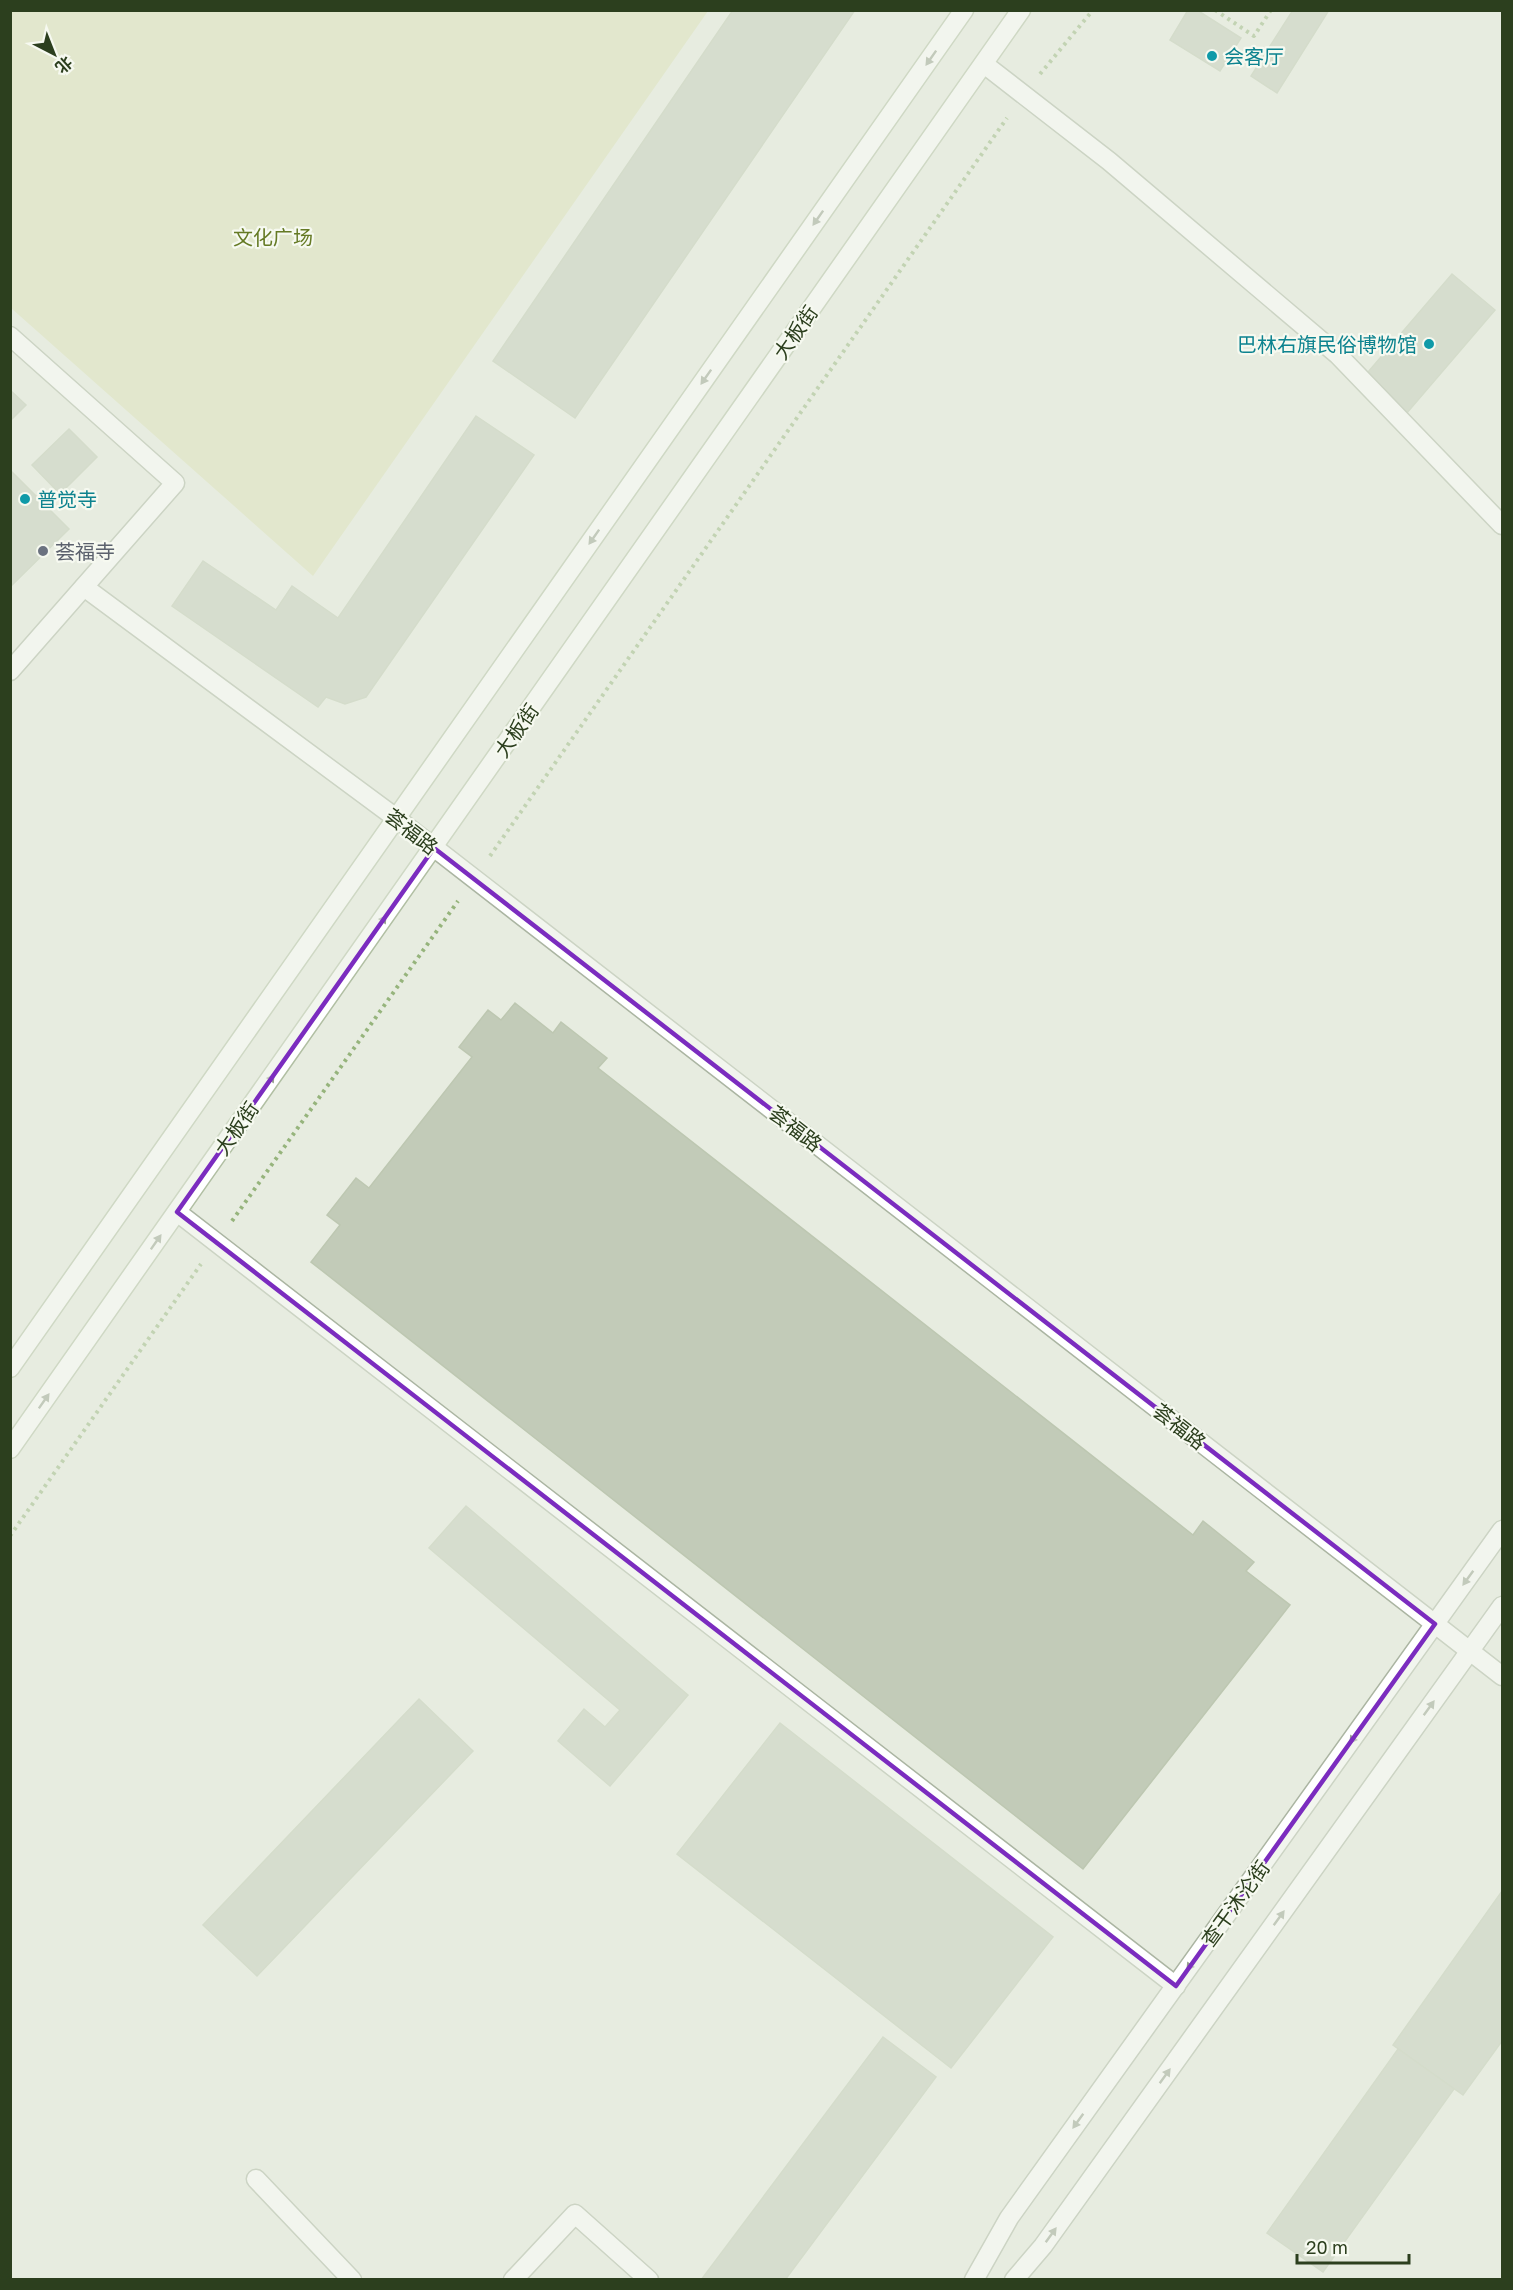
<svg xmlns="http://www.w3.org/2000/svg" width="1513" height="2290" font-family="'Golos Text','Noto Sans SC',sans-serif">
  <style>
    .green { fill: #dbe0b6 }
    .building { fill: #c2cbb8; stroke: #bdc7b1; stroke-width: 1.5 }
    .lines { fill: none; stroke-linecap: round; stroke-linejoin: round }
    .service-casing { stroke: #abb5a2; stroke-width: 21 }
    .minor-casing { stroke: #abb5a2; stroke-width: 21 }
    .tertiary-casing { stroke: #abb5a2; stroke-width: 21 }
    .secondary-casing { stroke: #b1bfa3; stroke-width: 21 }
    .path { stroke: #96b47c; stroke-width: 4; stroke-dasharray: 3 4.5; stroke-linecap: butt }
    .service { stroke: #fff; stroke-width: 18 }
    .minor { stroke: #fff; stroke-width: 18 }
    .tertiary { stroke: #fff; stroke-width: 18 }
    .secondary { stroke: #fff; stroke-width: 18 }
    .oneway { fill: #969f8e }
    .marked { fill: none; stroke: #7b2cbf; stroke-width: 4.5; stroke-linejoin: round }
    .culture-dot { fill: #0f9aa8; stroke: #f6f9f0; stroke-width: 2 }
    .worship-dot { fill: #6b7280; stroke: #f6f9f0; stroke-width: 2 }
    .labels { text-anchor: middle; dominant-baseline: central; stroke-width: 4.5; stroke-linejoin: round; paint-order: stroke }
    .culture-label { font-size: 20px; fill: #0d838f; stroke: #f6f9f0; text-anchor: start }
    .park-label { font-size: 20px; fill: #657a24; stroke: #f6f9f0 }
    .street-label { font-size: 20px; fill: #2c3f1e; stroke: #f6f9f0 }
    .worship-label { font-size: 20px; fill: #5b616d; stroke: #f6f9f0; text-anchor: start }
  </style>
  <rect width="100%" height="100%" fill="#e7ece0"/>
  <polygon class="green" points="11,10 708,10 708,11 313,576 11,308"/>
  <g class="building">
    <polygon points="733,10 855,10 575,418 493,361"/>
    <polygon points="1188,10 1197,10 1241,38 1220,71 1170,40"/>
    <polygon points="1293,10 1329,10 1277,93 1251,76"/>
    <polygon points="1452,274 1495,310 1406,414 1363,378"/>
    <polygon points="10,390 26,405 10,421"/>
    <polygon points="476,416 534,455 366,697 345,704 326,697 318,707 172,606 203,561 276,610 292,586 338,618"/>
    <polygon points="69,429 97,457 60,494 32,465"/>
    <polygon points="10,470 69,529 10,587"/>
    <polygon points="515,1003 553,1033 561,1022 607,1058 598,1068 1193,1535 1203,1521 1254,1562 1246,1571 1290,1605 1083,1869 311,1262 340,1225 327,1215 356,1178 369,1188 472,1057 459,1047 488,1010 501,1020"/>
    <polygon points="466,1506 688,1695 610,1786 558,1741 584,1709 605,1727 620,1710 429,1548"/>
    <polygon points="419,1699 473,1751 257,1976 203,1925"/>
    <polygon points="780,1723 1053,1937 951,2068 677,1854"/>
    <polygon points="1502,1891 1502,2041 1463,2095 1393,2045"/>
    <polygon points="883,2037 936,2077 785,2280 701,2280"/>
    <polygon points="1398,2049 1454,2089 1323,2272 1267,2233"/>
  </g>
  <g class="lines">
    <g class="service-casing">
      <g id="service">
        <polyline points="256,2179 352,2280"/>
        <polyline points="513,2280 575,2214 649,2280"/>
      </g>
    </g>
    <g class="minor-casing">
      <g id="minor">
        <polyline points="984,64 1109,161 1338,355 1502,525"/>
        <polyline points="10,336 175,483 10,671"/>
        <polyline points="84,587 396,818"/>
        <polyline points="177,1212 1176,1986"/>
      </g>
    </g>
    <g class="tertiary-casing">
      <g id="tertiary">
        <polyline points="396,818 1502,1676"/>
        <polyline points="974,2280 1009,2218 1502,1530"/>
        <polyline points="1014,2280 1043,2246 1502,1606"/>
      </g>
    </g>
    <g class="secondary-casing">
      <g id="secondary">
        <polyline points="10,1368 964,10"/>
        <polyline points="10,1449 1021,10"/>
      </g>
    </g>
    <g class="path">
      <polyline points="1215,10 1254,36 1271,10"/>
      <polyline points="1040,74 1093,10"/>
      <polyline points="490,856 1007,118"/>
      <polyline points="232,1221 458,901"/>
      <polyline points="10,1536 201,1264"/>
    </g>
    <use href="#service" class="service"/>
    <use href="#minor" class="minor"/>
    <use href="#tertiary" class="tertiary"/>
    <use href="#secondary" class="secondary"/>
  </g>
  <defs><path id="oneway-solid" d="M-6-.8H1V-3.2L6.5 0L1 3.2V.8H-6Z" transform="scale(1.5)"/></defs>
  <g class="oneway">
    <use href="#oneway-solid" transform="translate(931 58) rotate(125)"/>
    <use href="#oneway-solid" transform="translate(818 218) rotate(125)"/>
    <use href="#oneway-solid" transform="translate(706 377) rotate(125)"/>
    <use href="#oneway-solid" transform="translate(594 537) rotate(125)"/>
    <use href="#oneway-solid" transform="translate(381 923) rotate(-55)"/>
    <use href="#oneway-solid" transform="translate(269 1082) rotate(-55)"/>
    <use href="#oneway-solid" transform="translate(156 1242) rotate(-55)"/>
    <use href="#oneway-solid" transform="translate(44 1401) rotate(-55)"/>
    <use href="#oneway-solid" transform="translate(1468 1578) rotate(126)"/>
    <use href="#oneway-solid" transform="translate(1429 1708) rotate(-54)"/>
    <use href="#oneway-solid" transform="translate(1355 1736) rotate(126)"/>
    <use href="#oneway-solid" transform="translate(1279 1918) rotate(-54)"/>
    <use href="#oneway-solid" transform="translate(1192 1963) rotate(126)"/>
    <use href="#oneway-solid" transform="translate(1165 2076) rotate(-54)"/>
    <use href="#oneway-solid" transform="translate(1078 2121) rotate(126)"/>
    <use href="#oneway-solid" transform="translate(1051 2235) rotate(-54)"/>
  </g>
  <path d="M0 0H1513V2290H0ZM434,848l1001,776 -259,362 -999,-774z" fill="#e7ece0" fill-opacity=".55" fill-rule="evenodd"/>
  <path class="marked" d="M434,848l1001,776 -259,362 -999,-774z"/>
  <g class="culture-dot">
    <circle cx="1212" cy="56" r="6"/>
    <circle cx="1429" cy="344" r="6"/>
    <circle cx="25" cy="499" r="6"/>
  </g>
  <circle class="worship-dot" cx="43" cy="551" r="6"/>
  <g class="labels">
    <g class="culture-label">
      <text x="1224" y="56">会客厅</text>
      <text x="1417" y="344" text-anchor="end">巴林右旗民俗博物馆</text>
      <text x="37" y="499">普觉寺</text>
    </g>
    <g class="park-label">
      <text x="273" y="237">文化广场</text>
    </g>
    <g class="street-label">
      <text transform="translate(795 332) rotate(-55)">大板街</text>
      <text transform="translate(516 730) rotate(-55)">大板街</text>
      <text transform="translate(412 831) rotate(38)">荟福路</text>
      <text transform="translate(236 1128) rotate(-55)">大板街</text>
      <text transform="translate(796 1128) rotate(38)">荟福路</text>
      <text transform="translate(1180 1426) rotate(38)">荟福路</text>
      <text transform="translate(1235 1903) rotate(-54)">查干沐沦街</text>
    </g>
    <g class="worship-label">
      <text x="55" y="551">荟福寺</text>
    </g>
  </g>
  <rect width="1513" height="2290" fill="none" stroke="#2c3f1e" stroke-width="24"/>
  <g transform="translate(54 54) rotate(138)" stroke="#f6f9f0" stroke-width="4.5" paint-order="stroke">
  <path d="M0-4.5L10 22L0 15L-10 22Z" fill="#2c3f1e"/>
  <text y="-9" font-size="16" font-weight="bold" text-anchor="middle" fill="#2c3f1e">北</text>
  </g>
  <path d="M1297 2254v9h112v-9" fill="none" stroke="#2c3f1e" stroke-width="3"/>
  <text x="1306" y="2254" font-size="18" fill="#2c3f1e" stroke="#f6f9f0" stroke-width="4.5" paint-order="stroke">20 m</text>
</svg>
